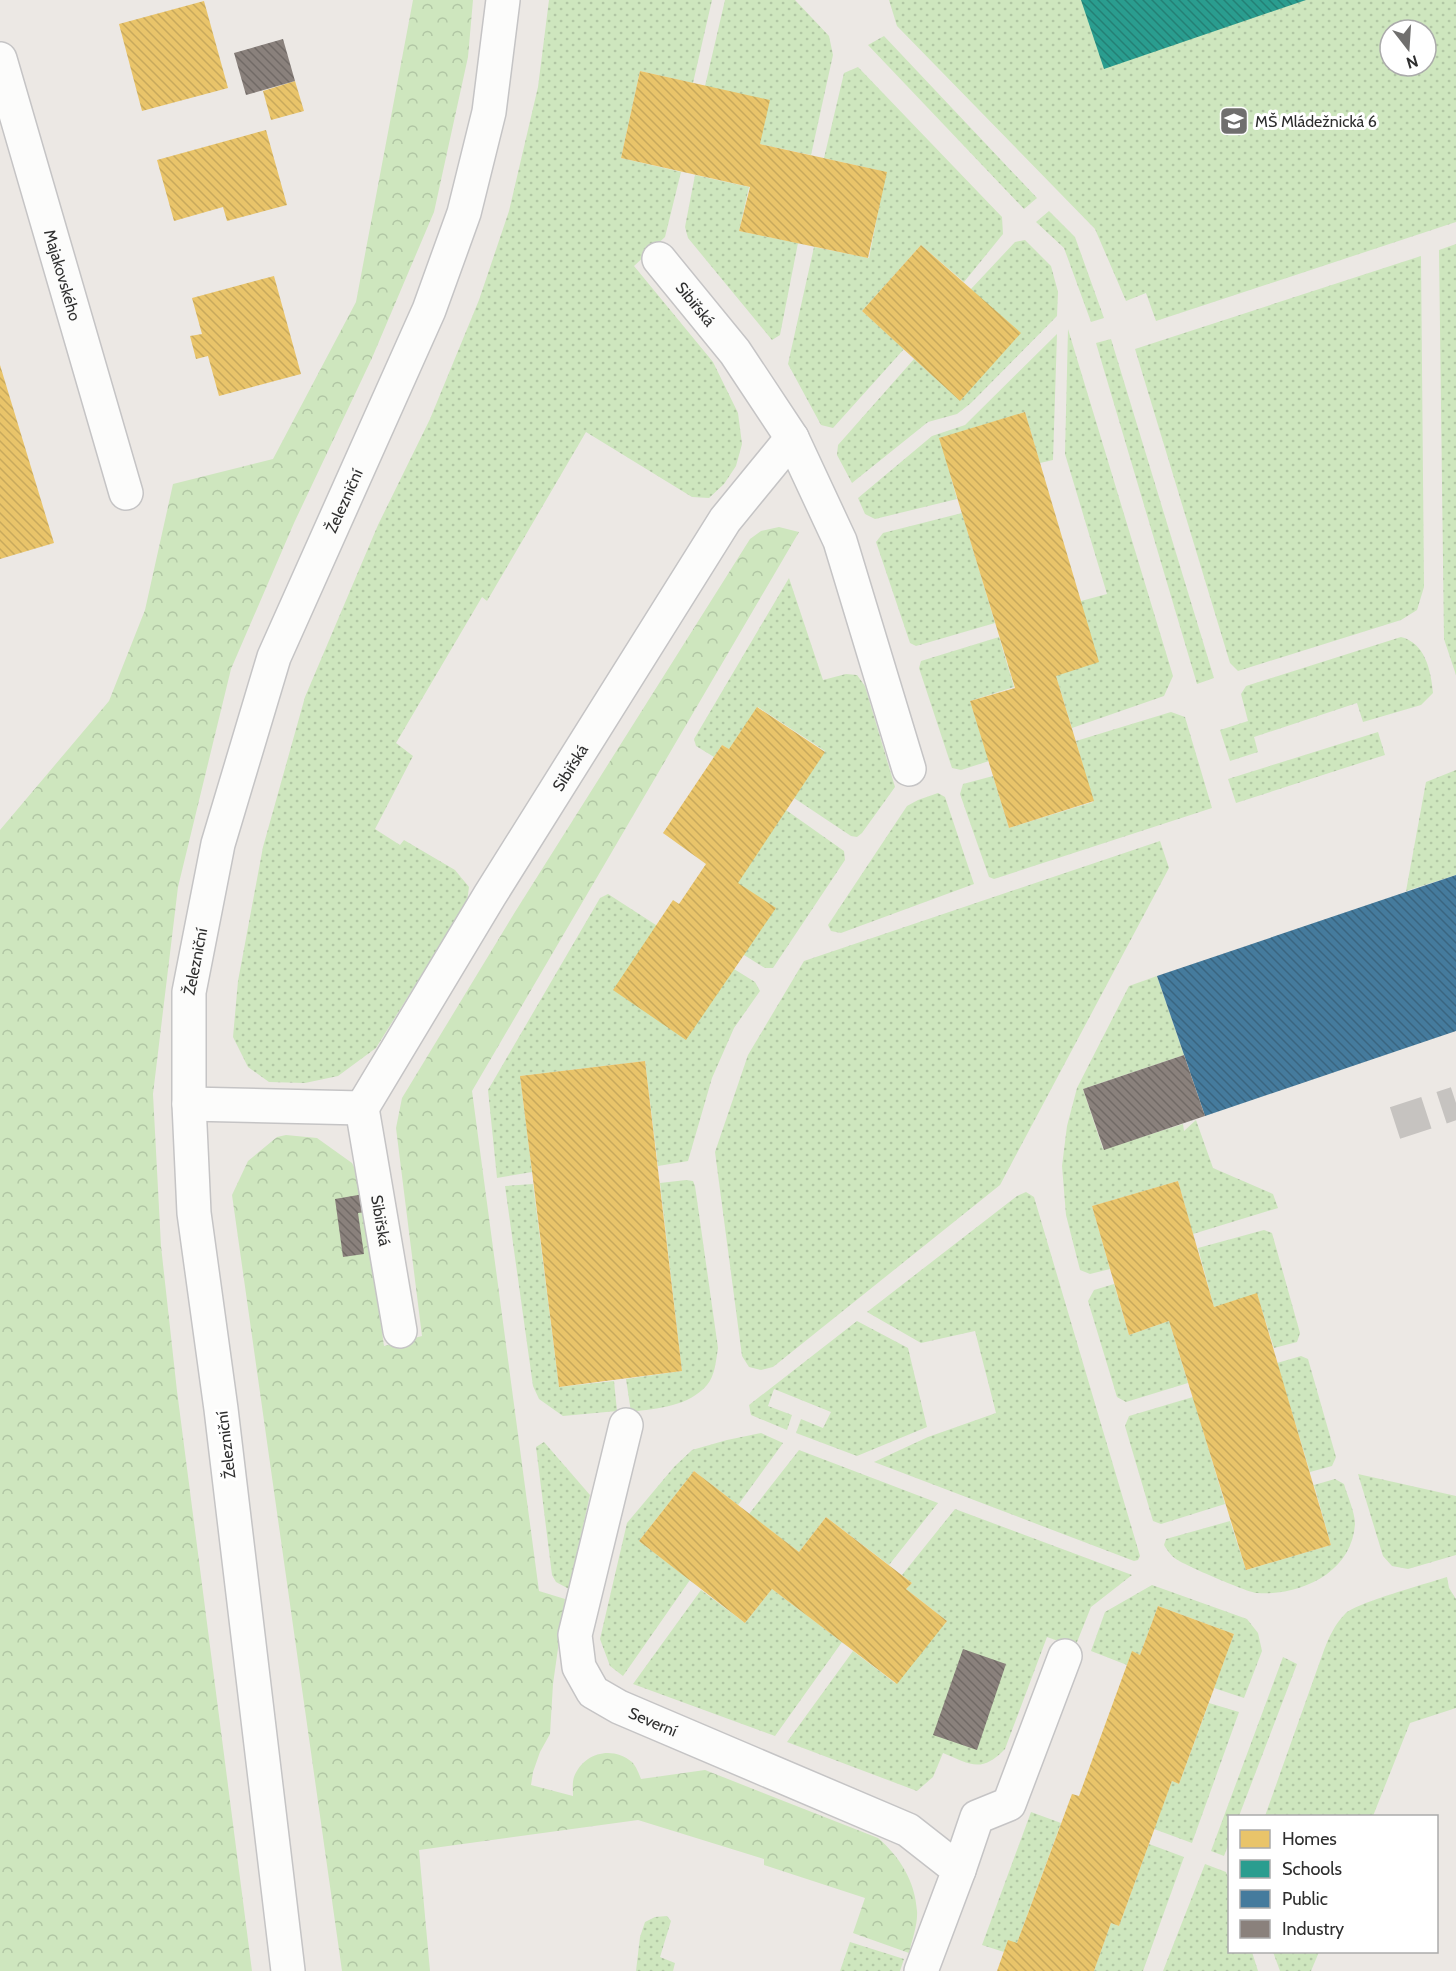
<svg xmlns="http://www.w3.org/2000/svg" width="1456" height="1971" font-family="Cabin,sans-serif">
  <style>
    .green { fill: url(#green-dots); fill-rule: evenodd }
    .forest { fill: url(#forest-crowns) }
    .homes { fill: url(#homes-back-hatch) }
    .schools { fill: url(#schools-back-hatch) }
    .public { fill: url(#public-back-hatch) }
    .industry { fill: url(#industry-back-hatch) }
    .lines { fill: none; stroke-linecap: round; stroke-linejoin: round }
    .minor-tunnel { stroke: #c6c3c0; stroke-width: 33; stroke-dasharray: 33 16; stroke-linecap: butt }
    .minor-casing { stroke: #c5c4c5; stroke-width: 36 }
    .tertiary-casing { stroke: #c5c4c5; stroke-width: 36 }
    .minor { stroke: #fcfcfb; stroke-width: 33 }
    .tertiary { stroke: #fcfcfb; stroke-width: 33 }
    .labels { text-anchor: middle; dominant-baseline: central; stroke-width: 6; stroke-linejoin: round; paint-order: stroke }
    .poi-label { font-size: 16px; fill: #2e2e2e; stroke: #fff; text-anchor: start }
    .street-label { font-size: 16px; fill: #2e2e2e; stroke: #fff }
  </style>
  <defs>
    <pattern id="green-dots" width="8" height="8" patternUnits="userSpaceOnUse" patternTransform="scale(1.5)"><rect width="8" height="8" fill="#cee6be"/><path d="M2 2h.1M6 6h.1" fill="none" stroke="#b1c6a4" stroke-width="1.8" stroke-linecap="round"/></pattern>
    <pattern id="forest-crowns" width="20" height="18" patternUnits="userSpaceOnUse" patternTransform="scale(1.5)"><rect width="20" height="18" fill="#cee6be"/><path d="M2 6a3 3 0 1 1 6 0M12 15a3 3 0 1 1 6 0" fill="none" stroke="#b1c6a4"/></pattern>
    <pattern id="homes-back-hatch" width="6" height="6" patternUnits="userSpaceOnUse" patternTransform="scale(1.5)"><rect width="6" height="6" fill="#e9c46a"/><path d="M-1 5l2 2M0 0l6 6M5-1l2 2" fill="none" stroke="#c8a95c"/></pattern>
    <pattern id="schools-back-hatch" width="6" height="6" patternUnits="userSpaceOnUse" patternTransform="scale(1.5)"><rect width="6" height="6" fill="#2a9d8f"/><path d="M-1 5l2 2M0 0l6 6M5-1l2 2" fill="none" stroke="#248075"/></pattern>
    <pattern id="public-back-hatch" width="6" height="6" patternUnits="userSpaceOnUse" patternTransform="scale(1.5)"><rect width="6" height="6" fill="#457b9d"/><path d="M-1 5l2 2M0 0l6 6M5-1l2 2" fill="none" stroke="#3a6580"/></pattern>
    <pattern id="industry-back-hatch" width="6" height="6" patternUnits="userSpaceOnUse" patternTransform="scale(1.5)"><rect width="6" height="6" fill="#8a817c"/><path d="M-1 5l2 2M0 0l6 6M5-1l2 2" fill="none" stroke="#716a66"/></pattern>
  </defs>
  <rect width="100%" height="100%" fill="#ece8e4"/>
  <g class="green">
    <polygon points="549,0 712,0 693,83 640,71 621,158 681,172 665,237 634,266 713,362 738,413 742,444 736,466 724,484 709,498 692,497 586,432 487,601 482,597 396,743 413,756 375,829 400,845 404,840 455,870 469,887 467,902 376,1048 338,1076 305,1083 269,1082 248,1067 233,1037 238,981 263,847 305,697 378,525 430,419 479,300 509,211 538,87"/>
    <polygon points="725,0 795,0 829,36 833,55 811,155 760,144 705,86"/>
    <path d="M889,0h567v222l-300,99 -10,-28 -20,8 -31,-72 -198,-203zM1390,30h36v36h-36z"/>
    <polygon points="884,36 1037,198 1024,209 868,45"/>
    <polygon points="858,67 1002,217 1003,234 964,282 921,245 862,311 904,349 833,428 821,425 788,364 814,247 869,258 886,172 824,158 844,73"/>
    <polygon points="695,175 749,187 739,231 798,243 780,335 772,340 688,238 685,227"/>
    <polygon points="1049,211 1075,237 1104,318 1091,322 1064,248 1036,222"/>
    <polygon points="1025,240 1051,266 1058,292 1057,316 971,403 957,414 928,422 852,483 837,455 838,445 914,359 960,400 971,289 1015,242"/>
    <polygon points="1456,244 1456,675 1444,639 1439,250"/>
    <polygon points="1421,256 1424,587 1417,610 1401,620 1238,671 1230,663 1135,349"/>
    <polygon points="1068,329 1173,676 1164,696 1072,728 1056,676 1081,601 1107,594 1065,454"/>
    <polygon points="1057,334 1053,460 1040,463 1025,412 940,438 957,499 875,519 865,514 858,498 932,436 965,425"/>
    <polygon points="1111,339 1214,678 1197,684 1096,343"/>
    <polygon points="962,513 995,623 916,646 910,643 876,542 883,533"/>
    <polygon points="789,578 823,680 846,674 857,675 865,686 895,787 862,833 857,837 851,836 794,798 825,751 758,707 729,749 722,745 714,757 696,746 694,739"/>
    <polygon points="999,637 1014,687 970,701 989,761 961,770 952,768 919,668 921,661"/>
    <path d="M1401,637c24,6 30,33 32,56l-12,12 -58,17 -6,-19 -103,34 4,15 -28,9 -10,-31 28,-9 -7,-27 5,-8z"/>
    <polygon points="1171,712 1185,717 1212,808 994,879 989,877 960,794 963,784 993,776 1009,828 1093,802 1076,741"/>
    <polygon points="1378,732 1385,755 1236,803 1228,779"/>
    <polygon points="1456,770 1456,875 1406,891 1426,782"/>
    <polygon points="938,793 945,797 974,884 841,933 831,931 828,925 907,806 918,800"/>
    <polygon points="786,810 844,851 845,860 773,968 765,968 744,955 737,882"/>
    <polygon points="1160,841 1169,868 1000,1185 773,1367 761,1370 749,1367 742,1356 715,1152 748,1055 804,961"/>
    <polygon points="608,894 656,925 734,969 755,982 760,991 734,1028 712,1078 688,1161 658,1166 645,1061 520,1076 532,1172 497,1178 488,1090 600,898"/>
    <polygon points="1157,976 1184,1055 1083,1089 1103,1149 1183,1124 1184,1131 1196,1120 1213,1168 1273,1194 1278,1208 1193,1234 1178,1181 1092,1206 1110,1269 1090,1274 1080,1270 1066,1215 1062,1166 1067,1126 1077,1088 1129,986"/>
    <path d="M686,1180l7,1 2,5 23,162c-2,12 -3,28 -11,37 -19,22 -49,23 -76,27l-5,-33 56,-8 -22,-188z"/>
    <polygon points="533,1184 559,1387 614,1381 617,1411 563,1416 539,1399 533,1386 505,1186"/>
    <polygon points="1026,1192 1034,1197 1140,1556 1138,1560 1134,1561 874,1462 928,1437 996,1413 975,1331 921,1343 867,1312 1017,1196"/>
    <polygon points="1264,1230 1272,1233 1300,1333 1297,1342 1274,1348 1257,1294 1214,1307 1198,1248"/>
    <polygon points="1114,1284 1129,1335 1169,1321 1188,1383 1126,1402 1117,1397 1088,1301 1094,1290"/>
    <polygon points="857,1321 908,1348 927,1427 857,1456 796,1433 801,1419 823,1428 831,1412 774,1389 768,1406 792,1415 787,1430 751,1415 749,1405"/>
    <polygon points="1301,1356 1308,1359 1336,1457 1332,1466 1310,1472 1277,1363"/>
    <polygon points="1193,1397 1225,1504 1161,1524 1153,1521 1125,1426 1129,1416"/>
    <polygon points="761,1433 783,1443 738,1505 694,1471 639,1541 690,1580 623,1676 610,1666 600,1639 627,1523 674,1467 692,1450 727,1440"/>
    <polygon points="544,1442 590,1495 569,1589 556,1582 552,1575 536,1447"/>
    <polygon points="799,1450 938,1503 889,1565 826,1517 799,1552 749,1514"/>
    <polygon points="1358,1474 1456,1496 1456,1555 1408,1569 1392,1566 1383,1556"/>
    <path d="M1335,1479l9,5c3,11 11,28 11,40 -3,49 -55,72 -98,69 -8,0 -73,-28 -81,-34 -5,-3 -9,-9 -12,-14l2,-6 64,-18 16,49 85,-25 -17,-60z"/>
    <path d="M955,1509l177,66 -41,32 -16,40 -28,-10 -42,112c-24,25 -35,15 -62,4l-10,24 -16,14 -130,-49 66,-91 42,32 52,-62 -41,-32 6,-6 -10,-8z"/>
    <path d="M1447,1577l2,11 7,11v109l-46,15 -37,93h-108l59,-166c5,-13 11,-26 21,-36 10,-11 84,-31 102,-37z"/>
    <polygon points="1152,1585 1247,1619 1258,1633 1262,1651 1244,1698 1214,1688 1234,1634 1158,1606 1140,1655 1132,1652 1127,1665 1091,1651 1105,1612"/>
    <polygon points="772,1589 842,1642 775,1736 633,1684 701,1590 745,1623"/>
    <polygon points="1283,1657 1297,1664 1239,1816 1230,1816 1229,1843 1224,1856 1211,1851"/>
    <polygon points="1209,1703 1239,1712 1192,1843 1154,1829 1172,1781 1179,1784"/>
    <polygon points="1031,1812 1061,1823 1017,1943 1004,1952 982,1945"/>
    <polygon points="1149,1844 1184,1857 1143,1971 1094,1971 1111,1923 1119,1926"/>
    <polygon points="1205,1864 1226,1872 1230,1883 1230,1952 1252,1952 1258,1971 1163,1971"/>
    <polygon points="667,1916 671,1921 660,1957 675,1963 673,1971 636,1971 640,1937 645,1922 655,1917"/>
    <polygon points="850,1942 904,1959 900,1971 840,1971"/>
    <polygon points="1273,1952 1319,1952 1311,1971 1280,1971"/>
  </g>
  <g class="forest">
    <polygon points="413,0 473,0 468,57 434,212 372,358 294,523 231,669 178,887 153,1094 161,1246 177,1391 252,1971 0,1971 0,830 109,701 145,610 173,484 273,459 356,302"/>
    <path d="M779,527l20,5 -327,559 67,500 26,8 -12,85 -3,50 -10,18 -7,20 -2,13 42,11c0,-5 -1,-13 1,-19 9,-24 38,-32 58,-15 4,4 7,12 9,17l64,-9 173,68c22,19 37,43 39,73 1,13 -5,29 -8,42l-56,-20 12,-35 -101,-33v-6l-126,-39 -219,30 11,121h-88l-110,-776 16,-34 29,-24 9,-2 31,3 35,25 9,18 23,165 38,-10 -26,-208 6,-30 113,-186 235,-373 11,-8z"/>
  </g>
  <g class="homes">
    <polygon points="204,1 228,88 142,111 119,24"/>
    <polygon points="640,71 770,100 760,144 887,172 868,258 739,231 750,187 621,158"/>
    <polygon points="295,81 304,111 271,120 263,91"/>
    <polygon points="266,130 287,205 227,221 223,207 174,221 157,160"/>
    <polygon points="921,245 1021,333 960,401 862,311"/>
    <polygon points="274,276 301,374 219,396 208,356 196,359 190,336 202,334 192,298"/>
    <polygon points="0,365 54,543 0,559"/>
    <polygon points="1025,412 1099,662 1056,676 1094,801 1009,828 970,701 1015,688 939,438"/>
    <polygon points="757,707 825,752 738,883 776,908 686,1040 613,990 673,900 679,904 706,864 663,833 722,745 729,749"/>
    <polygon points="645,1061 682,1371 559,1387 520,1076"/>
    <polygon points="1178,1181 1214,1307 1257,1293 1331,1545 1246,1570 1169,1321 1129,1335 1092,1206"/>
    <polygon points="694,1471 799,1552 826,1517 912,1583 906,1589 947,1621 897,1684 772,1589 745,1623 639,1541"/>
    <polygon points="1158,1606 1234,1634 1179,1784 1172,1781 1119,1926 1111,1923 1094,1971 997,1971 1008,1940 1017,1943 1072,1794 1079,1796 1132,1651 1140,1655"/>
  </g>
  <polygon class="schools" points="1081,0 1306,0 1104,69"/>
  <polygon class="public" points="1456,875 1456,1031 1205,1116 1157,976"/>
  <g class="industry">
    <polygon points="283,39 295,81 246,95 234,53"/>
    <polygon points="1184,1055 1205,1116 1104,1150 1083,1089"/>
    <polygon points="364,1194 367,1212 358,1213 364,1254 343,1257 335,1199"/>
    <polygon points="963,1649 1006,1664 977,1750 933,1735"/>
  </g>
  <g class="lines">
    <polyline class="minor-tunnel" points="1395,1123 1456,1103"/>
    <g class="minor-casing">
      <g id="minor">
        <path id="s1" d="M0,59l126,434"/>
        <path id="s2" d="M659,259l76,93 57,86 48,103 69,228"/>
        <path id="s3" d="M189,1104l173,4 128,-213 235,-375 67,-82"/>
        <path id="s4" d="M362,1108l38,223"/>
        <path id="s5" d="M626,1425l-51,210 4,32 14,25 26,15 289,123 51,40 -38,101"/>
        <polyline points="959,1870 977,1817 1009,1804 1065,1656"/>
      </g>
    </g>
    <g class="tertiary-casing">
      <g id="tertiary">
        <path id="s6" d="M288,1971l-67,-562 -27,-196 -5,-109v-112l29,-148 56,-187 155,-347 35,-97 25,-101 14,-112"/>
      </g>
    </g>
    <use href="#minor" class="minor"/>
    <use href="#tertiary" class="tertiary"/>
  </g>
  <defs>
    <g id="school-square" transform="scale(1.5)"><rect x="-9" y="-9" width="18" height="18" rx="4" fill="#706f6e" stroke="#fff"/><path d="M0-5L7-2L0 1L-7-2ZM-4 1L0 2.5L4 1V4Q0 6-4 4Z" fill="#fff"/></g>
  </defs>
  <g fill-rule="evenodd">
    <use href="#school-square" x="1234" y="121"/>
  </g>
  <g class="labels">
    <g class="poi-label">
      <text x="1255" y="121">MŠ Mládežnická 6</text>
    </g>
    <g class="street-label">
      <text stroke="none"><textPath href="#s1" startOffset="225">Majakovského</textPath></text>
      <text stroke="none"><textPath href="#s2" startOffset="58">Sibiřská</textPath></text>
      <text stroke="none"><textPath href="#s6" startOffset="1502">Železniční</textPath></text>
      <text stroke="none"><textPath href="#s3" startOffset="572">Sibiřská</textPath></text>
      <text stroke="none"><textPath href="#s6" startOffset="1016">Železniční</textPath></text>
      <text stroke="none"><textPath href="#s4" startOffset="114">Sibiřská</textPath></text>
      <text transform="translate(226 1445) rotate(-97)">Železniční</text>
      <text stroke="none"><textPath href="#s5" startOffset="344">Severní</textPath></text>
    </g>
  </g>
  <rect x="1228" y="1815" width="210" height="138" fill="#ffffff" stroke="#ababab" stroke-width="1.5"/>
  <rect x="1240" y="1830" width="30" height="18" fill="#e9c46a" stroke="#ababab" stroke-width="1.5"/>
  <text x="1282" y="1845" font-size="18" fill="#2e2e2e">Homes</text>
  <rect x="1240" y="1860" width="30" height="18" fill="#2a9d8f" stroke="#ababab" stroke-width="1.5"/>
  <text x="1282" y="1875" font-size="18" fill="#2e2e2e">Schools</text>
  <rect x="1240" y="1890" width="30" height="18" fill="#457b9d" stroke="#ababab" stroke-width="1.5"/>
  <text x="1282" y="1905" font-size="18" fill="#2e2e2e">Public</text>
  <rect x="1240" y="1920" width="30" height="18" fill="#8a817c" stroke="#ababab" stroke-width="1.5"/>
  <text x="1282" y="1935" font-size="18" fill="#2e2e2e">Industry</text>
  <g transform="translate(1408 48) rotate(163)"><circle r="28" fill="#ffffff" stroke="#ababab" stroke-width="1.5"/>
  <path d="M0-4.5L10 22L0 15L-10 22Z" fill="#706f6e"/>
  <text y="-9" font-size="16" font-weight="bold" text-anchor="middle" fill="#2e2e2e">N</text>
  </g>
</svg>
